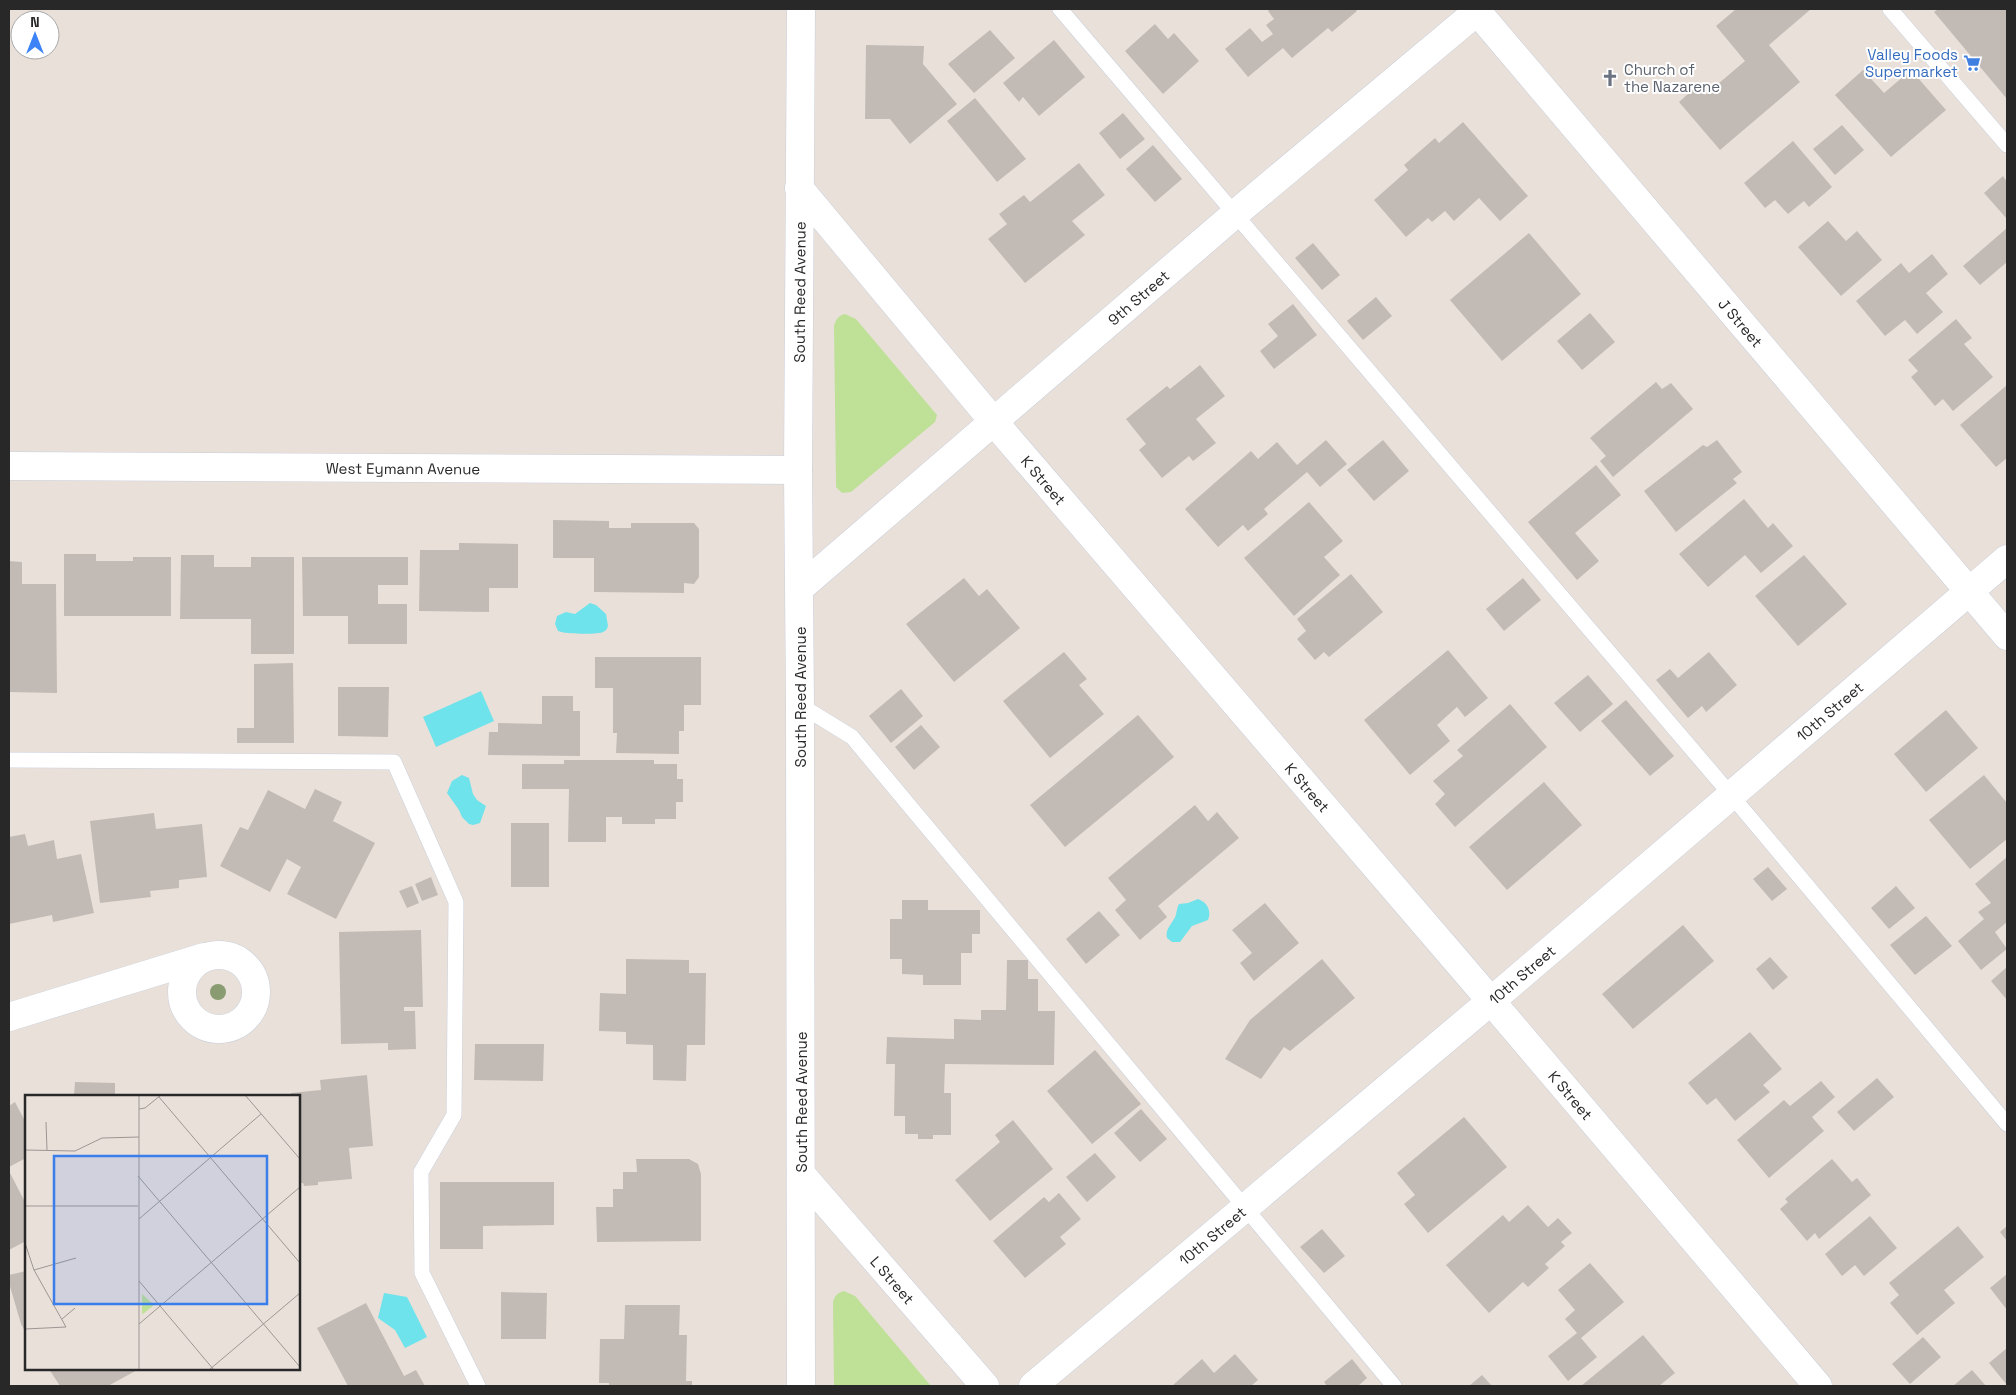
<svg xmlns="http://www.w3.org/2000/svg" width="2016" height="1395" font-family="'Space Grotesk',sans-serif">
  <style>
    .green { fill: #bee097 }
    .water { fill: #6ee3eb }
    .building { fill: #c2bbb5 }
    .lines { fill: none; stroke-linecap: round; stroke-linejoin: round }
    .service-casing { stroke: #c8cfda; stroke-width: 16 }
    .minor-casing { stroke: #c8cfda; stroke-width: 29 }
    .tertiary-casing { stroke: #c8cfda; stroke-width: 29 }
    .service { stroke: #fff; stroke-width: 15 }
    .minor { stroke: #fff; stroke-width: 28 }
    .tertiary { stroke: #fff; stroke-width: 28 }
    .tree { fill: #889b71 }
    .labels { text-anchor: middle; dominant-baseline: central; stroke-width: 4; stroke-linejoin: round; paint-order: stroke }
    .shop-label { font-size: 15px; fill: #366cbe; stroke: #fff; text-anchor: end }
    .worship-label { font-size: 15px; fill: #5b616d; stroke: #fff; text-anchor: start }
    .street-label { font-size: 15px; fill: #282828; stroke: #fff }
    .inset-road { fill: none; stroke: #9c9693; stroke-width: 1 }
    .view { fill: #3a7eec; fill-opacity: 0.15; stroke: #3a7eec; stroke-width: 2.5 }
    .inset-edge { fill: none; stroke: #282828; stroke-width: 2.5 }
  </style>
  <rect width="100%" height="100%" fill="#eae0da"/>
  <g class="green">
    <path d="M845,314l11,5 81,96 -2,7 -84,70 -9,1 -6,-6v-4l-2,-157c2,-7 4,-10 11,-12z"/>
    <path d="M844,1291l11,5 76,90h-97l-1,-83c1,-7 4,-10 11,-12z"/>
  </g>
  <g class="water">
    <path d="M590,603l6,2 10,9 2,12c-1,3 -2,5 -5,6 -5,3 -39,2 -45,-1l-3,-7 2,-8 9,-4 9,2z"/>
    <polygon points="481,691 494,721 436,747 423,717"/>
    <polygon points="462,775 469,778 473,794 477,800 486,806 480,823 473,825 469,824 462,817 459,810 447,793 452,781"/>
    <path d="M1198,899c9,3 14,12 10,21l-16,6 -12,16h-8l-5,-4c-2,-8 3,-12 7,-19 3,-4 2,-10 5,-15l9,-1z"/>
    <polygon points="384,1293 407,1297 427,1337 405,1348 395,1330 378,1318"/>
  </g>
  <g class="building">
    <polygon points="1270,9 1355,9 1357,11 1332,32 1328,28 1292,58 1283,48 1248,77 1225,49 1250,28 1262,42 1273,34 1266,25 1274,19 1268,11"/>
    <polygon points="1736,9 1811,9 1769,45 1800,82 1720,150 1679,102 1698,85 1705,95 1745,61 1716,26"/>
    <polygon points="1938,9 2007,9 2007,99 1934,12"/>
    <polygon points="1155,24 1168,39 1174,33 1199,61 1163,94 1125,51"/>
    <polygon points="990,30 1015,58 974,93 948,64"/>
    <polygon points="1054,40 1085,77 1039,116 1023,97 1019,102 1003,83"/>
    <polygon points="866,45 924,46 923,64 957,104 910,144 890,119 865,119"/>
    <polygon points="1863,70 1884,93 1911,70 1946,110 1891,157 1835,95"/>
    <polygon points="975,98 1026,159 997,182 947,121"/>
    <polygon points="1123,113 1145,139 1120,159 1099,133"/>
    <polygon points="1463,122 1528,196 1500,221 1479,198 1454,221 1445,211 1432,222 1428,218 1406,237 1374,200 1408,170 1404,165 1435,138 1439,143"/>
    <polygon points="1842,125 1864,150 1835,175 1813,149"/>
    <polygon points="1793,141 1832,187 1809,207 1804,201 1788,214 1775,200 1765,208 1744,183"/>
    <polygon points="1153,145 1182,179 1155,202 1126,169"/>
    <polygon points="1079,163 1105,195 1072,221 1085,235 1025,283 988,239 1007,224 999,214 1024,195 1030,202"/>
    <polygon points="2003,176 2007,182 2007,219 1984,193"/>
    <polygon points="1828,221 1846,241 1857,231 1882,260 1841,296 1798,247"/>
    <polygon points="2007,228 2007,262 1980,285 1963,266"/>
    <polygon points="1529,233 1581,294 1502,361 1450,300"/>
    <polygon points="1313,243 1340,275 1322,290 1295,258"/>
    <polygon points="1932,254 1948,274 1926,293 1943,312 1917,334 1905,320 1885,336 1856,301 1901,263 1909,273"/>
    <polygon points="1376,297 1392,316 1363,340 1347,321"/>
    <polygon points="1293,304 1317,335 1274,369 1260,351 1278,336 1268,324"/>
    <polygon points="1590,313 1615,342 1582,370 1557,341"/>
    <polygon points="1956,319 1972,338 1964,344 1993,377 1953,411 1943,399 1935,406 1911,377 1918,371 1908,360"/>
    <polygon points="1200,365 1225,396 1196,419 1216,443 1193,461 1189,456 1162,478 1139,450 1146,444 1126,419 1167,386 1170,389"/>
    <polygon points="1656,382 1662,389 1671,383 1693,409 1613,477 1600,461 1606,456 1590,438"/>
    <polygon points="2007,385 2007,458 1996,467 1960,425"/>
    <polygon points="1326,440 1347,464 1320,487 1307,472 1264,509 1268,514 1248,531 1243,525 1218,547 1185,509 1251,451 1258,459 1277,442 1297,465"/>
    <polygon points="1383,440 1409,471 1374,501 1347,470"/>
    <polygon points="1717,440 1742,472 1733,479 1737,483 1676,532 1644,491 1703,445 1707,447"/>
    <polygon points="1596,465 1621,495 1575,533 1599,561 1577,580 1528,522"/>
    <polygon points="1744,499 1768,528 1773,523 1793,546 1761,573 1745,555 1708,587 1679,554"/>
    <polygon points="1309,502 1343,541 1324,557 1340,575 1294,616 1244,558"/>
    <polygon points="553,520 609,521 609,528 631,528 631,523 694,523 699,529 699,577 694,584 684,583 684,593 594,592 594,558 553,558"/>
    <polygon points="459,543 518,544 518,588 489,588 489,612 419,611 420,550 459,550"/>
    <polygon points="64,554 96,554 96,561 133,561 133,557 171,557 171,616 64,616"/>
    <polygon points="181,555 214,555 214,567 251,567 251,557 294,557 294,654 251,654 251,619 180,619"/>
    <polygon points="1804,555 1847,604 1798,646 1755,596"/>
    <polygon points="302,557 408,557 408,585 378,585 378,604 407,604 407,644 348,644 348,616 303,616"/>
    <polygon points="9,561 22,562 22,584 56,584 57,693 9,692"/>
    <polygon points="1351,574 1383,612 1329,657 1324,652 1315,660 1297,639 1306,631 1297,619"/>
    <polygon points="964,578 979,596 987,589 1020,628 954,682 906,624"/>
    <polygon points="1523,578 1541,600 1504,631 1486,609"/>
    <polygon points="1448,650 1488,698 1465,717 1457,707 1437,725 1450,741 1410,775 1364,720"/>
    <polygon points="1064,652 1087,679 1079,685 1104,714 1050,758 1003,701"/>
    <polygon points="1709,652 1737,685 1706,712 1702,706 1688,718 1656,680 1670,669 1678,678"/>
    <polygon points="595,657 701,657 701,705 684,705 684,731 679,731 679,754 616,753 617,733 613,733 613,688 595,688"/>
    <polygon points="293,663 294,743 237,743 237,728 254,728 254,664"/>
    <polygon points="1588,675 1613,704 1580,732 1554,703"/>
    <polygon points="338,687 389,687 388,737 338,736"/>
    <polygon points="901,689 923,716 891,743 869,716"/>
    <polygon points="542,696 573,696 573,711 580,711 580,756 488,755 489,732 498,732 498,723 542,724"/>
    <polygon points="1626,700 1674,756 1650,776 1601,721"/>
    <polygon points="1510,704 1547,747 1455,827 1435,804 1445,794 1433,781 1463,756 1457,750"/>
    <polygon points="1946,710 1978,748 1926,792 1894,754"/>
    <polygon points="1138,715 1174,757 1065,847 1030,805"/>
    <polygon points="921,725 940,747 914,770 895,747"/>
    <polygon points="564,760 654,760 654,764 677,764 677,779 683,779 683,802 676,802 676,819 655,819 655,824 622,824 622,817 606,817 606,842 568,842 569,789 522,789 522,764 564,764"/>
    <polygon points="1984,775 2007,803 2007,839 1970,869 1929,820"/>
    <polygon points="1544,782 1582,825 1507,890 1469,847"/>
    <polygon points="315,789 342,802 333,821 375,843 336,919 287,894 301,867 287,859 270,892 220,866 240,827 248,830 268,790 305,809"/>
    <polygon points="1195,805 1208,821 1217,812 1239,838 1158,906 1167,917 1140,940 1115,910 1126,900 1108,878"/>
    <polygon points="154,813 156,829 202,824 207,877 179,880 179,888 150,891 151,897 100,903 90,821"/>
    <rect x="511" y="823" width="38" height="64"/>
    <polygon points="25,834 28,846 54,840 57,859 81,854 94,913 53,922 52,915 9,924 9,837"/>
    <polygon points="2007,857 2007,922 1995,932 2007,949 1981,970 1958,941 1984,919 1978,912 1991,903 1975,884"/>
    <polygon points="1768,867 1787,889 1772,901 1753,879"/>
    <polygon points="431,877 438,895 422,901 415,884"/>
    <polygon points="412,886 419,903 407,908 399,891"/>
    <polygon points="1896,886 1915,908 1889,929 1871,908"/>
    <polygon points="902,900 928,900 928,910 980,910 980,934 972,934 972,953 961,953 961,985 923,985 923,975 902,974 902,959 890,959 890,919 902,919"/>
    <polygon points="1265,903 1299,943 1254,981 1240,963 1252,953 1232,930"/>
    <polygon points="1099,911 1120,935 1086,964 1066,939"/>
    <polygon points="1926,916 1952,946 1915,975 1890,945"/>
    <polygon points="1683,925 1714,961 1633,1029 1602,994"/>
    <polygon points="421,930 423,1007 404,1007 404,1011 415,1011 416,1049 388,1050 388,1043 341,1044 339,932"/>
    <polygon points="1770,957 1788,977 1773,990 1756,969"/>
    <polygon points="626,959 689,960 689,973 706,973 705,1045 687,1045 686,1081 653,1080 653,1045 626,1044 626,1032 599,1031 600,993 626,994"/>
    <polygon points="1322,959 1355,998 1290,1051 1284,1047 1261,1079 1225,1059 1250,1020"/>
    <polygon points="1007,960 1028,960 1028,979 1038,979 1038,1011 1055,1011 1054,1065 945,1064 944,1093 951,1093 951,1135 933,1135 933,1139 918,1139 918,1134 905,1134 905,1116 894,1116 895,1064 886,1064 887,1037 954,1039 954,1019 981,1020 981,1010 1006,1010"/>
    <polygon points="2007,967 2007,1000 1991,981"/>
    <polygon points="1750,1032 1782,1069 1763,1085 1770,1092 1735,1121 1716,1098 1707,1105 1688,1083"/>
    <polygon points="475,1044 544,1044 543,1081 474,1080"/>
    <polygon points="1095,1050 1141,1104 1092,1144 1047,1091"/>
    <polygon points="367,1075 373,1146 349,1148 352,1179 318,1182 318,1185 304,1186 303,1183 299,1183 299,1096 292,1096 291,1093 321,1090 320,1080"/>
    <polygon points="1877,1078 1894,1097 1854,1131 1837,1112"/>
    <polygon points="1821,1081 1835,1097 1812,1117 1824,1131 1769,1178 1737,1140 1784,1100 1790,1106"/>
    <polygon points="75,1082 115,1083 115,1096 74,1096"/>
    <polygon points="15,1102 26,1123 26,1158 9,1167 9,1106"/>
    <polygon points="1141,1109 1167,1139 1140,1162 1114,1133"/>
    <polygon points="1464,1117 1507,1167 1428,1233 1404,1204 1415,1195 1397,1173"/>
    <polygon points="1013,1120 1053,1169 990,1221 955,1180 1000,1142 995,1135"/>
    <polygon points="1095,1153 1116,1177 1087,1202 1066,1177"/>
    <polygon points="636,1159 689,1159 698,1164 701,1174 701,1241 597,1242 596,1207 613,1207 613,1189 623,1189 623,1172 637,1172"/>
    <polygon points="1832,1159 1852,1182 1857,1178 1871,1195 1819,1239 1815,1233 1807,1241 1780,1209 1788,1202 1785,1199"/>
    <polygon points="9,1171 26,1204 26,1241 9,1250"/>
    <polygon points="440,1182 554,1182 554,1225 483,1226 483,1249 440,1249"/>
    <polygon points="1059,1193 1081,1219 1060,1237 1066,1244 1025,1278 993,1241 1044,1197 1049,1202"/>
    <polygon points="1528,1205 1548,1227 1558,1218 1572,1233 1561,1242 1565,1246 1545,1264 1549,1268 1528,1287 1523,1282 1489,1313 1446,1265 1503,1215 1509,1222"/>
    <polygon points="1870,1216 1897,1248 1864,1276 1855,1265 1842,1276 1825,1254"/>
    <polygon points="1958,1226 1984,1257 1944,1290 1955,1303 1917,1335 1890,1303 1899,1295 1889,1283"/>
    <polygon points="2007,1226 2007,1241 2000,1232"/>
    <polygon points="1322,1229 1345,1256 1324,1273 1300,1247"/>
    <polygon points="1590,1263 1624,1302 1581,1338 1597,1357 1568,1381 1548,1356 1577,1333 1565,1319 1575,1310 1558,1290"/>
    <polygon points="26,1271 26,1333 21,1324 9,1283 9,1275"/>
    <polygon points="2007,1274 2007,1310 1990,1288"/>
    <polygon points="501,1292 547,1293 546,1339 501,1339"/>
    <polygon points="366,1303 404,1376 416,1370 425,1386 348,1386 317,1328"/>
    <polygon points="625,1305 680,1305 679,1335 687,1335 686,1381 692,1381 692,1386 609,1386 609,1383 599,1383 600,1339 624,1339"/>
    <polygon points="1643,1335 1675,1373 1659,1386 1581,1386"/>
    <polygon points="1923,1337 1941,1357 1910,1384 1892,1364"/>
    <polygon points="2007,1348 2007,1385 1989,1363"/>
    <polygon points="1235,1354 1258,1380 1251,1386 1172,1386 1202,1359 1214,1373"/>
    <polygon points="1352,1359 1367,1378 1358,1386 1327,1386 1324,1382"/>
    <polygon points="49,1369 139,1369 108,1386 60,1386"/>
    <polygon points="1972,1370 1986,1386 1953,1386"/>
    <polygon points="1482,1375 1492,1386 1469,1386"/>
  </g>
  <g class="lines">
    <g class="service-casing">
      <g id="service">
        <polyline points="1060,9 1731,795 2007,1124"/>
        <polyline points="1890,9 2007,145"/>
        <polyline points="800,705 852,737 1394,1386"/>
        <polyline points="9,760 394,762 456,902 454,1115 421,1172 422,1273 478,1386"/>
      </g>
    </g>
    <g class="minor-casing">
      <g id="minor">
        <path id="s1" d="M1475,9l532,627"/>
        <path id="s2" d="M799,188l195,234 497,579 327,385"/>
        <path id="s3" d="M9,466l789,4"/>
        <path id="s4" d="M800,588l435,-374 245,-205"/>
        <circle cx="219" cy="992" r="37"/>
        <polyline points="9,1017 204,957"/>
        <path id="s5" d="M801,1174l184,212"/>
        <path id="s6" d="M1033,1386l458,-385 516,-442"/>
      </g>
    </g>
    <g class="tertiary-casing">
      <g id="tertiary">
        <path id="s7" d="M801,1386l-1,-681 -2,-235 3,-461"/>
      </g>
    </g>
    <use href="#service" class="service"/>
    <use href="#minor" class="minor"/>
    <use href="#tertiary" class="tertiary"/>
  </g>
  <circle class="tree" cx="218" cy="992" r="8"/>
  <defs>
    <g id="supermarket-bare" transform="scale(1.35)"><path d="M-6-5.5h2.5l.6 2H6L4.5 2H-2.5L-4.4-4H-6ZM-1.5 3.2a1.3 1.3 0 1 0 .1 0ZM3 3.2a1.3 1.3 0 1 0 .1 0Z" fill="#3f7fe0" stroke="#fff" stroke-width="2.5" paint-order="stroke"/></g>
    <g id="church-bare" transform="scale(1.35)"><path d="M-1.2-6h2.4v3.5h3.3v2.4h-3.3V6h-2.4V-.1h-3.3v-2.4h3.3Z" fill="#6b7280" stroke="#fff" stroke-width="2.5" paint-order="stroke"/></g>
  </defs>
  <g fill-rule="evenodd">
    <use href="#supermarket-bare" x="1972" y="63"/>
    <use href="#church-bare" x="1610" y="78"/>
  </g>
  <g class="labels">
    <g class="shop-label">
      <text x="1958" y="54">Valley Foods<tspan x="1958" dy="17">Supermarket</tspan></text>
    </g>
    <g class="worship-label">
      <text x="1624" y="69">Church of<tspan x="1624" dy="17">the Nazarene</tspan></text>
    </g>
    <g class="street-label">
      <text stroke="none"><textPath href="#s7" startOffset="1094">South Reed Avenue</textPath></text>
      <text stroke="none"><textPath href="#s4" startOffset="446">9th Street</textPath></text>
      <text stroke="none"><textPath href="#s1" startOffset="411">J Street</textPath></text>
      <text stroke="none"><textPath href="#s3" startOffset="394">West Eymann Avenue</textPath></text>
      <text stroke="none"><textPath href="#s2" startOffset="381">K Street</textPath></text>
      <text transform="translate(800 697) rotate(-90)">South Reed Avenue</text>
      <text stroke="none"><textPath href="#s6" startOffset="1044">10th Street</textPath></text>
      <text stroke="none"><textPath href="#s2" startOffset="786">K Street</textPath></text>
      <text stroke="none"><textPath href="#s6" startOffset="639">10th Street</textPath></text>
      <text stroke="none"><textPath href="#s2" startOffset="1191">K Street</textPath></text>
      <text transform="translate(801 1102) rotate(-90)">South Reed Avenue</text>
      <text stroke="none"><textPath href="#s6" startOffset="234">10th Street</textPath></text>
      <text stroke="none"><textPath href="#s5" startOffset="140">L Street</textPath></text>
    </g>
  </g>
  <g transform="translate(25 1095)">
    <rect width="275" height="275" fill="#eae0da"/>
    <path d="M117,199l12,11 -11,9 -1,-1z" fill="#bee097"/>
    <path class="inset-road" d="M220,0l55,64M134,2l141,166M114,14l6,-1 16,-13M21,27l1,28M0,55l50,1 27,-13 37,-1M113,81l162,191M0,111h113M114,124l122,-105M0,148l9,27 32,57 -41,2M9,175l42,-12M114,186l75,89M37,224l13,-11M114,229l161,-137M114,275v-275M184,275l91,-77"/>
    <path class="view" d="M29,61h213v148h-213z"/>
    <rect width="275" height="275" class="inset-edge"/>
  </g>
  <rect width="2016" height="1395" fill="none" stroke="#282828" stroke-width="20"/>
  <g transform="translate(35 35)"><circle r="24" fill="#ffffff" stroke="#a9a9a9"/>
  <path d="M0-4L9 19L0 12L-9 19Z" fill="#3b83f6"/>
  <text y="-8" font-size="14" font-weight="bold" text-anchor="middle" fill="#282828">N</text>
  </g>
</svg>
